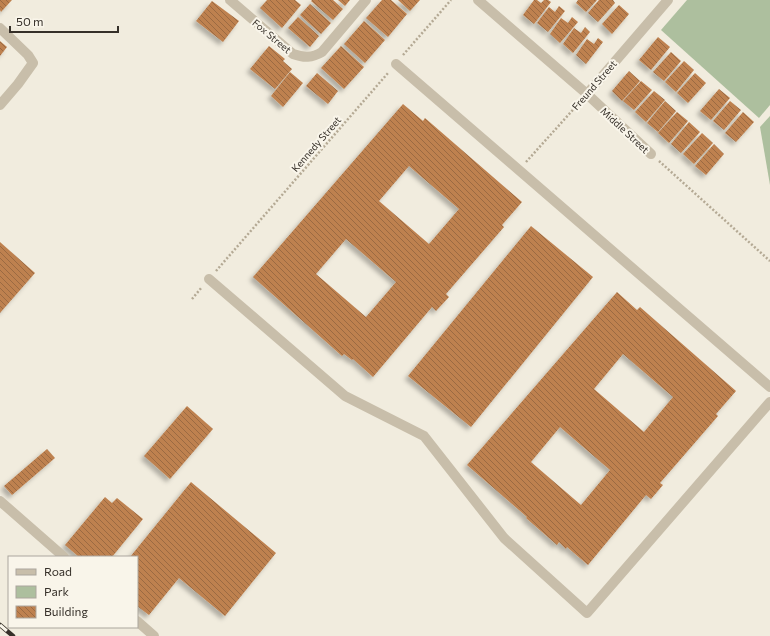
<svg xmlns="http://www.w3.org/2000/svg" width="770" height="636" font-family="Commissioner,sans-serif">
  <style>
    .green { fill: #adbf9e }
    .building { fill: url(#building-back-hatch); fill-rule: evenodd; filter: url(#shadow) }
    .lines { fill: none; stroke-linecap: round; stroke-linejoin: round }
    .path { stroke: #b4a994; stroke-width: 2.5; stroke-dasharray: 2 2; stroke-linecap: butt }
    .minor { stroke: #c8beaa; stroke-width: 10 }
    .rail-casing { stroke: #363029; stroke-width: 4.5 }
    .rail { stroke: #f9f5ea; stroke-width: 3; stroke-dasharray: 9; stroke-linecap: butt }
    .labels { text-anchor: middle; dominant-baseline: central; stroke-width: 4; stroke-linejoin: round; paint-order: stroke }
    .street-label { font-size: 10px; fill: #363029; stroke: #f9f5ea }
  </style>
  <defs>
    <pattern id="building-back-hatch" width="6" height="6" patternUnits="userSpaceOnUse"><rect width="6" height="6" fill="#be814f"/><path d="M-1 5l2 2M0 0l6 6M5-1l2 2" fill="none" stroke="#9b6a42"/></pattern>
    <filter id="shadow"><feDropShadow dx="-3.5" dy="3.5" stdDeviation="2" flood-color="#0004"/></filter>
  </defs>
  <rect width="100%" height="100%" fill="#f1ecde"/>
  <g class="green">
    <polygon points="687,0 770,0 770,105 759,118 661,30"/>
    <polygon points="770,116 770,185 760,127"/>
  </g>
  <g class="building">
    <polygon points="0,0 12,0 1,12 0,10"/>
    <polygon points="267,0 295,0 301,5 282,28 260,8"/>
    <polygon points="312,0 333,0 343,9 333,20 311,1"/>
    <polygon points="338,0 350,0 345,6"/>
    <polygon points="382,0 391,0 407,14 388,37 366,18"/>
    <polygon points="398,0 420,0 410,11"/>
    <polygon points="534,0 537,0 541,3 544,0 548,0 551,2 534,24 523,15"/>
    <polygon points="578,0 597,0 586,12 576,3"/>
    <polygon points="599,0 613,0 615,3 598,22 588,13"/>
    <polygon points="212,1 239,21 223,42 196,21"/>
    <polygon points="310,4 331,23 321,34 300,15"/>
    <polygon points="619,5 629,14 612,34 602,24"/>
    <polygon points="559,6 565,11 548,32 537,23 549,7 555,12"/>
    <polygon points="298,17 319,36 310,47 288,28"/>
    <polygon points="572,17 578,22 560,43 550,34 561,18 568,23"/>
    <polygon points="364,21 385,40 365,63 344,44"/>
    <polygon points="585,27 590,32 573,53 563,44 574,28 581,33"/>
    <polygon points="658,37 670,47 651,70 639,60"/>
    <polygon points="598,38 603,42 586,64 576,55 587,39 594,44"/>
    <polygon points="0,41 7,47 0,56"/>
    <polygon points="269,46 285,59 283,61 292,69 275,89 250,69"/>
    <polygon points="341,46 364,67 344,89 321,68"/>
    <polygon points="671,52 681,61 664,81 653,72"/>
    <polygon points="684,61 694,70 676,92 665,82"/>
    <polygon points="629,71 640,81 622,101 612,91"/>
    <polygon points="290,72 303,83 283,107 271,96"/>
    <polygon points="317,73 338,91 328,104 306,86"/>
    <polygon points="695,73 706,83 688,103 677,93"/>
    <polygon points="641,81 652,90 634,110 623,101"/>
    <polygon points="719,89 730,98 711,120 700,111"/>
    <polygon points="654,91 665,100 646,122 635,112"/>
    <polygon points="665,101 676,111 658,132 647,123"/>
    <polygon points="730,101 741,110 724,130 713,121"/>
    <path d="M403,104l20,17 2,-3 97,84 -20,23 2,2 -58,67 3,3 -13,14 -4,-4 -59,70 -20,-18 -1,1 -8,-6 -2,2 -89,-79zM409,166l50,43 -30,35 -50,-43zM346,239l50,43 -30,35 -50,-43z"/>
    <polygon points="677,112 688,121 669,143 658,133"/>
    <polygon points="743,112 754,122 736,142 725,133"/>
    <polygon points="689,122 700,132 681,153 671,144"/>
    <polygon points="702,133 713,143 694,164 683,154"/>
    <polygon points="714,144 724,154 706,175 695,166"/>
    <polygon points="531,226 593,277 471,427 408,376"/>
    <polygon points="0,242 35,273 0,313"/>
    <path d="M617,292l20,18 3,-3 96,84 -20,23 2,2 -58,67 3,2 -12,14 -5,-4 -58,70 -21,-18 -1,2 -7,-7 -2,3 -31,-27 1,-1 -60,-52zM623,354l50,43 -29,35 -50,-43zM560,427l50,43 -29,35 -50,-43z"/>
    <polygon points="187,406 213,429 170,479 144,456"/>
    <polygon points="47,449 55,458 12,495 4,486"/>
    <polygon points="191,482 276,553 225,616 179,578 149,615 137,606 137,557 130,557"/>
    <polygon points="105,497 112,503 117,498 143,519 112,557 79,557 65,545"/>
  </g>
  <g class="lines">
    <g class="path">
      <polyline points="403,55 451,0"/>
      <polyline points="659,161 770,261"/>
      <polyline points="526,162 580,102"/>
      <polyline points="216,271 388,73"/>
      <polyline points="192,299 202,287"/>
    </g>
    <g class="minor">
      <path d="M230,0l63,54c11,4 19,4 29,-2l44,-52"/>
      <polyline points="478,0 587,94 651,154"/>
      <polyline points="0,28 28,55 33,63 18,84 0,105"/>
      <polyline points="396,64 770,387"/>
      <polyline points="587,94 668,0"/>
      <polyline points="209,279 345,396 424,436 504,538 587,613 770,402"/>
      <polyline points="0,501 64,557"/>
      <polyline points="137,621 154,636"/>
    </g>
    <g class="rail-casing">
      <polyline id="rail" points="0,625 13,636"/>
    </g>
    <use href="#rail" class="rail"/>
  </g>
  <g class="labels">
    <g class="street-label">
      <text transform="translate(272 36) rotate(40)">Fox Street</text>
      <text transform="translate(594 85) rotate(-49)">Freund Street</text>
      <text transform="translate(625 130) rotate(43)">Middle Street</text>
      <text transform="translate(316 144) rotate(-49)">Kennedy Street</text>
    </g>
  </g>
  <rect x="8" y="556" width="130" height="72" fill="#f9f5ea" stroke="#aba69d"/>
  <rect x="16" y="569" width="20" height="6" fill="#c8beaa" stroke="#aba69d"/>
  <text x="44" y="576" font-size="12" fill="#363029">Road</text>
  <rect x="16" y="586" width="20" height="12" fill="#adbf9e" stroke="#aba69d"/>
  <text x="44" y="596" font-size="12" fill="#363029">Park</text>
  <rect x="16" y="606" width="20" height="12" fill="url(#building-back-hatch)" stroke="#aba69d"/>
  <text x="44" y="616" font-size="12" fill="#363029">Building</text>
  <path d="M10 26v6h108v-6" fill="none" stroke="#363029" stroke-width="2"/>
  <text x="16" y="26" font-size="12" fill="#363029" stroke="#f9f5ea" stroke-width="3" paint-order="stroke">50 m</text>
</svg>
